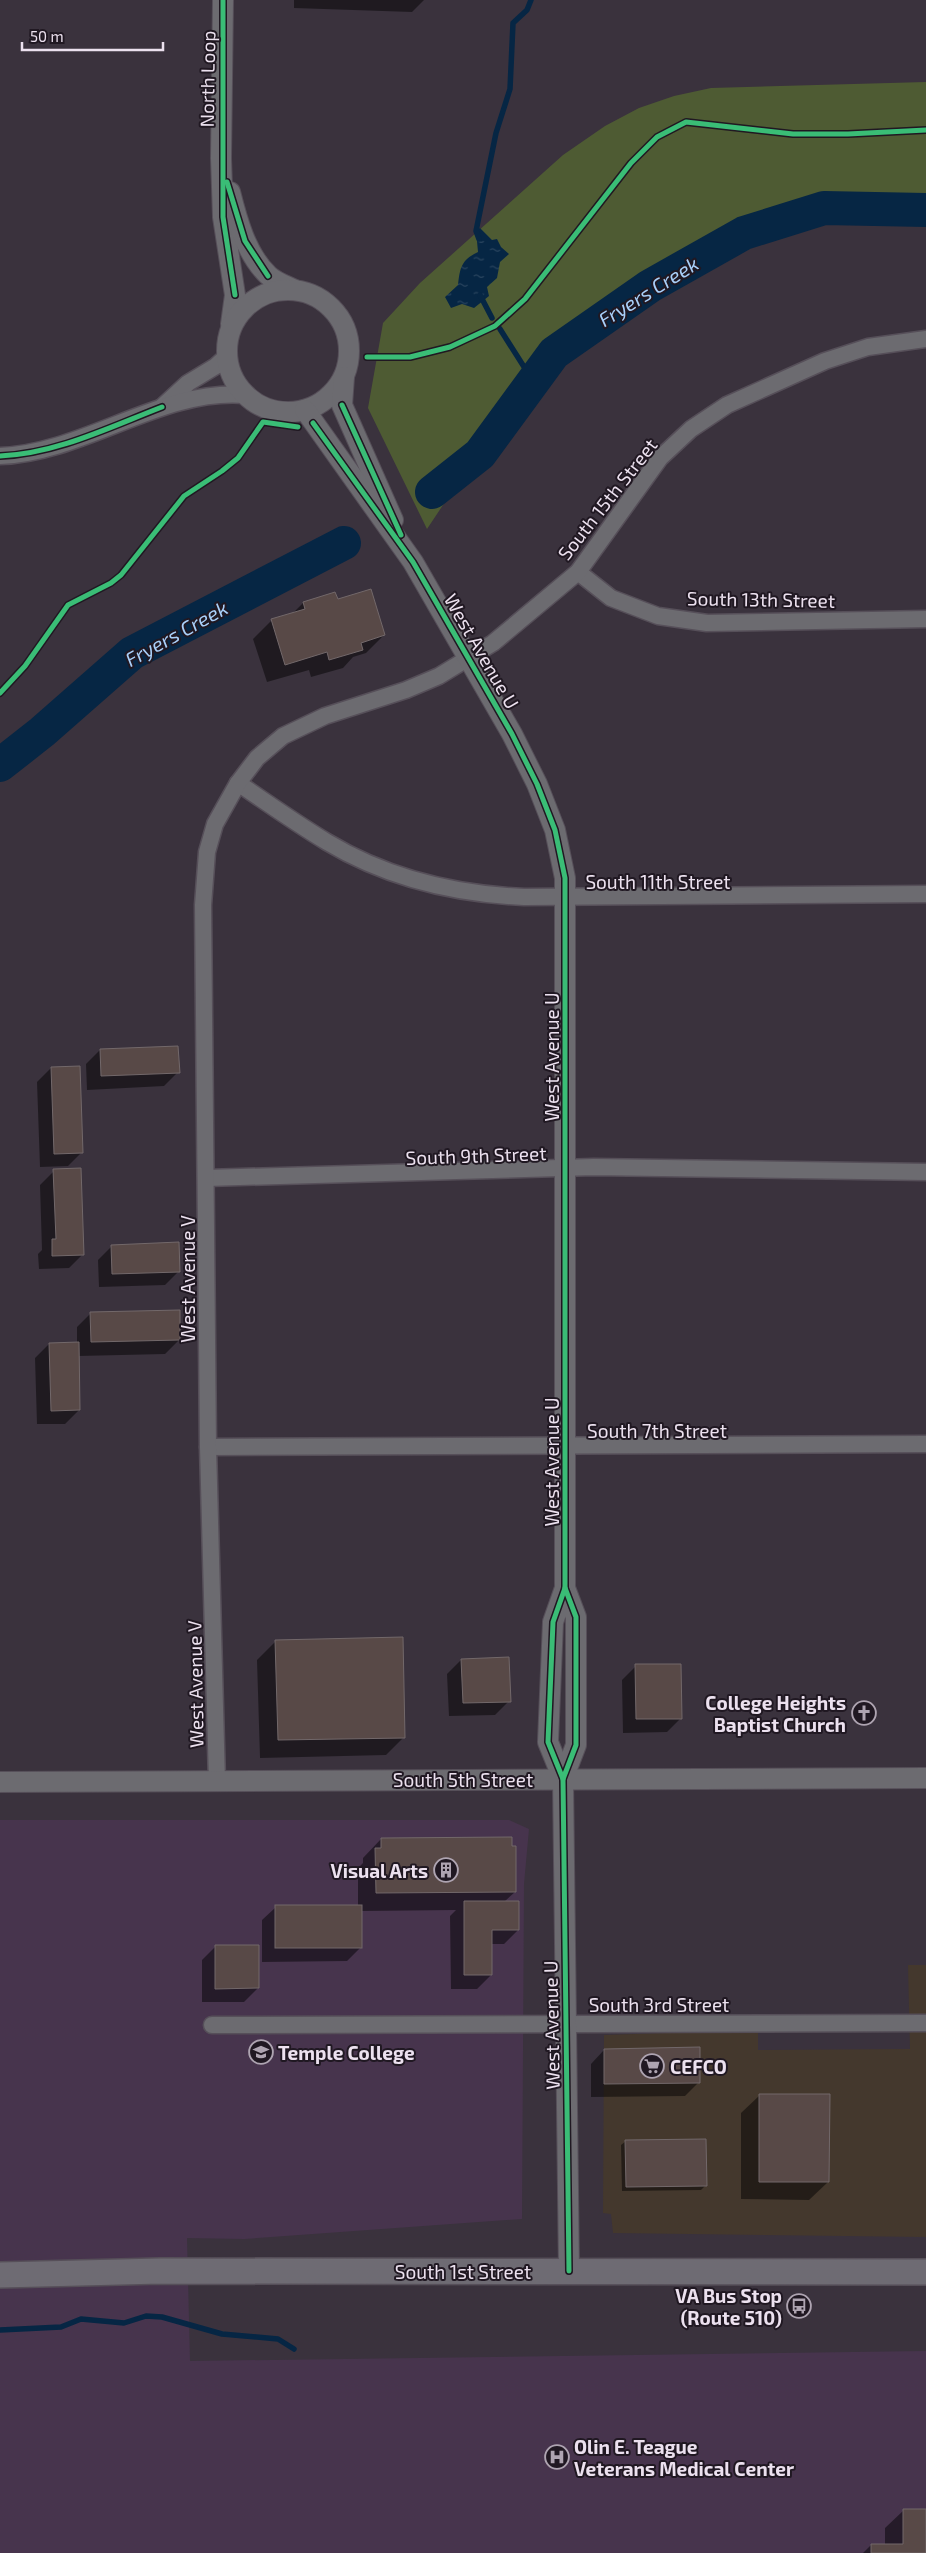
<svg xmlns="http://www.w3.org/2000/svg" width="926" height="2553" font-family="'Exo 2',sans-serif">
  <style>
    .commercial { fill: #44382d }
    .built { fill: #47344d }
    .park { fill: #4e5b33 }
    .water { fill: url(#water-ripples) }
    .shadow { fill: #0007 }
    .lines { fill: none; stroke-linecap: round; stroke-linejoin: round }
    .stream { stroke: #062644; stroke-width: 5.5 }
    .river { stroke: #062644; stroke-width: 34 }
    .building { fill: #584947; stroke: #72686a }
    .minor-casing { stroke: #564f59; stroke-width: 19 }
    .tertiary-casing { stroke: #564f59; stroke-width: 22 }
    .primary-casing { stroke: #564f59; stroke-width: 28 }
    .minor { stroke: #6c6b70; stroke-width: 16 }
    .tertiary { stroke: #6c6b70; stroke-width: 20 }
    .primary { stroke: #6e6b73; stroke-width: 25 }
    .cycleway-casing { stroke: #201822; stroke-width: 8 }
    .cycleway { stroke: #3abd76; stroke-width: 5 }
    .labels { text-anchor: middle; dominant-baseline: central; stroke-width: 4; stroke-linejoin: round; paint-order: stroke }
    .street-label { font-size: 19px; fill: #ece1ef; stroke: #201822 }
    .poi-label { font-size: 19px; font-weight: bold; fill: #ece1ef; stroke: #201822; text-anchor: end }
    .water-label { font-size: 20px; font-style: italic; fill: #a9d0fa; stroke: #201822 }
  </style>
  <defs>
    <pattern id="water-ripples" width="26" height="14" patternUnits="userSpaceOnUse" patternTransform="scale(1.25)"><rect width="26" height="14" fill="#062644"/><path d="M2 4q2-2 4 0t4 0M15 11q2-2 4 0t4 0" fill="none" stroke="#2a455f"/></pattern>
  </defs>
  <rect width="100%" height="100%" fill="#3a323d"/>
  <polygon class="commercial" points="908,1965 926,1965 926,2237 613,2233 611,2214 603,2213 604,2035 758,2030 758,2050 910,2049"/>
  <polygon class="built" points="0,1820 509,1820 529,1829 524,1884 522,2219 244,2239 187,2238 190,2361 926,2351 926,2553 0,2553"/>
  <polygon class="park" points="926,82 926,203 821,203 739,226 692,251 551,351 517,394 427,529 368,408 383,323 420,283 563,155 605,126 639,108 674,96 711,88"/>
  <path class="water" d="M480,228l12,12 5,-1 4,8 8,7 -9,8 -3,16 -10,9 2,9 -15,12 -12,-4 -11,4 -6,-11 13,-12c2,-17 3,-25 20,-33l-2,-21z"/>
  <g class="shadow">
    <polygon points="294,0 424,0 412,12 294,8"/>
    <polygon points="335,593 337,601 384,635 366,653 353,657 343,668 311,677 309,670 267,682 253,639 272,620 292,614 303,603"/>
    <polygon points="100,1050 178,1072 164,1086 87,1090 86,1064"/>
    <polygon points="51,1068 82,1152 68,1166 40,1167 37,1082"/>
    <polygon points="54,1171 83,1254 69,1268 39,1269 38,1254 42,1250 40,1185"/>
    <polygon points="112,1246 179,1271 165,1285 99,1287 98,1260"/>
    <polygon points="91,1313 179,1340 165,1354 78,1356 79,1410 65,1424 37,1424 35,1358 49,1344 77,1344 77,1327"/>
    <polygon points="276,1641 404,1737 386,1755 260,1758 257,1660"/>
    <polygon points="461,1660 509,1701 495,1715 449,1716 447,1674"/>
    <polygon points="636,1666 681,1718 667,1732 623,1733 622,1680"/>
    <polygon points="381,1839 515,1892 504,1902 518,1930 504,1944 491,1944 491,1975 477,1989 451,1989 450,1916 456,1910 361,1911 361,1947 347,1961 262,1962 262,1920 276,1907 358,1906 358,1868 363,1863 363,1858"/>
    <polygon points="216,1946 258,1988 244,2002 202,2002 202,1960"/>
    <polygon points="604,2050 699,2082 685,2096 591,2097 591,2064"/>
    <polygon points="760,2095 828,2182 809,2200 741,2199 741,2113"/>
    <polygon points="626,2141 705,2186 701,2190 622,2191 621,2145"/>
    <polygon points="904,2510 926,2510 926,2553 863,2553 871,2545 885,2545 885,2528"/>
  </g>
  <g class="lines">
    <g class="stream">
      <polyline points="479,239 476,231 496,133 510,89 513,23 527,10 531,0"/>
      <polyline points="480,295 492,318"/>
      <polyline points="500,329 533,381"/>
      <polyline points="0,2330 61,2327 81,2319 124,2323 146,2316 162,2317 222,2334 278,2339 294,2349"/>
    </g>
    <g class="river">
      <polyline points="432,492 480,454 554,353 650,286 744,233 824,208 926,210"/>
      <polyline points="0,765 42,732 132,653 344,543"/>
    </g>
  </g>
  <g class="building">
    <polygon points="371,589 385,635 361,643 363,650 329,660 327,652 285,665 271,619 305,609 303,602 335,592 338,599"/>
    <polygon points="178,1046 180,1073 101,1076 100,1049"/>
    <polygon points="80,1066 83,1153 54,1154 51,1067"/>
    <polygon points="81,1168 84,1255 52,1256 52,1239 56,1239 53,1169"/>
    <polygon points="179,1242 180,1272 112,1274 111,1245"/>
    <polygon points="180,1310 180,1340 91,1342 90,1312"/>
    <polygon points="79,1342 80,1410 51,1411 49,1343"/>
    <polygon points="403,1637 405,1738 278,1740 275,1640"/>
    <polygon points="509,1657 511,1702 463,1703 461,1659"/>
    <polygon points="635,1664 681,1664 682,1719 636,1719"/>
    <polygon points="512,1837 512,1846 516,1846 516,1892 376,1893 375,1848 381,1848 381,1838"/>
    <polygon points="464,1901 519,1901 519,1930 492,1930 492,1975 464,1975"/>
    <rect x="275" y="1905" width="87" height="43"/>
    <polygon points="215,1945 259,1945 259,1988 215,1989"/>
    <polygon points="700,2047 700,2083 604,2084 604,2049"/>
    <polygon points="759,2094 830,2094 829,2182 759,2182"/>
    <polygon points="706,2139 707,2186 626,2187 625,2140"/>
    <polygon points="903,2509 926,2509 926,2553 871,2553 871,2544 903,2544"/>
  </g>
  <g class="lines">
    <g class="minor-casing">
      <g id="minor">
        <polyline points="162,407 188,383 216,366 227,356"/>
        <path d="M0,456c84,-3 162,-68 245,-61"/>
        <polyline points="578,572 611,598 658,616 707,623 926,619"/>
        <path d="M238,783c29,20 59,41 89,59 60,36 128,52 197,55l402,-3"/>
        <polyline points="206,1178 594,1167 926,1172"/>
        <polyline points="208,1447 926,1444"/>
        <polyline points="217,1782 208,1447 203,905 207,852 215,824 238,783 257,758 283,736 325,716 406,690 439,676 493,643 578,572 660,458 691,429 727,405 825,361 868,347 926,339"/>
        <polyline points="212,2025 926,2023"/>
      </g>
    </g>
    <g class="tertiary-casing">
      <g id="tertiary">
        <polyline points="223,0 221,158 223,217 235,295 231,324"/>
        <path d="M230,192c7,28 16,62 38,83 7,7 19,11 27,15"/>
        <circle cx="288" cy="351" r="61"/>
        <polyline points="344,377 342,405 393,520"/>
        <polyline points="305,410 413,562 512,734 537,784 555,830 565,878 565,1588 553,1622 548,1742 563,1779 569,2271"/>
        <polyline points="563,1779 576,1745 576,1617 565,1588"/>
        <polyline points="0,1782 926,1778"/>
      </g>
    </g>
    <g class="primary-casing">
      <polyline id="primary" points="0,2275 160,2271 926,2272"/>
    </g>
    <use href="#minor" class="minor"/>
    <use href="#tertiary" class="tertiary"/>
    <use href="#primary" class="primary"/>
    <g class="cycleway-casing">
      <g id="cycleway">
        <polyline points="223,0 223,217 235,295"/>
        <polyline points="227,182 245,241 268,276"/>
        <polyline points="367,357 410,357 450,347 495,326 525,299 631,163 657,137 686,122 793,134 848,134 926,130"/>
        <polyline points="342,405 401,535"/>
        <polyline points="313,423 413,562 512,734 537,784 555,830 565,878 565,1588 553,1622 548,1742 563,1779 569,2271"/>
        <path d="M0,456c56,-2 110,-29 162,-49"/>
        <polyline points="0,693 25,666 68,605 111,583 121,575 184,496 222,471 238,458 263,422 298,427"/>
        <polyline points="563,1779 576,1745 576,1617 565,1588"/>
      </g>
    </g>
    <use href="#cycleway" class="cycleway"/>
  </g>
  <defs>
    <g id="church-ring" transform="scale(1.25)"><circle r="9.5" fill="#201822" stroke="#aea4b1" stroke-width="1.5"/><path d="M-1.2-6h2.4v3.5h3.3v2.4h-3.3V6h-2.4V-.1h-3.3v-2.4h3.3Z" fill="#aea4b1"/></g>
    <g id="building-ring" transform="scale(1.25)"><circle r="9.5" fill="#201822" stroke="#aea4b1" stroke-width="1.5"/><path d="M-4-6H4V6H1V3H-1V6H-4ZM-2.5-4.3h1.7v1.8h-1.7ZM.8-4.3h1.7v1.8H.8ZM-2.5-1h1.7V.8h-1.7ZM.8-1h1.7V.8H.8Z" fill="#aea4b1"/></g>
    <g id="university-ring" transform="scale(1.25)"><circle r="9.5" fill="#201822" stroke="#aea4b1" stroke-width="1.5"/><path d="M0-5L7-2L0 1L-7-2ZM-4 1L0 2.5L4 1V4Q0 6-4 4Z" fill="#aea4b1"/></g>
    <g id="supermarket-ring" transform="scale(1.25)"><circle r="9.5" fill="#201822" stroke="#aea4b1" stroke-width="1.5"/><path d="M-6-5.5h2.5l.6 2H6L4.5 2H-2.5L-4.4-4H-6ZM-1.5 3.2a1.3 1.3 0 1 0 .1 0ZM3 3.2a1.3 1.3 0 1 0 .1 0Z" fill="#aea4b1"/></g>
    <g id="bus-ring" transform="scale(1.25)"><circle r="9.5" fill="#201822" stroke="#aea4b1" stroke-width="1.5"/><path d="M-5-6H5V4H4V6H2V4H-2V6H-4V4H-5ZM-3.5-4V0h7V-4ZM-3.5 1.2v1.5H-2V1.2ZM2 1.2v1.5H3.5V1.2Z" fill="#aea4b1"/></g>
    <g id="hospital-ring" transform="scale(1.25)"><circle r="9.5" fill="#201822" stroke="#aea4b1" stroke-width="1.5"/><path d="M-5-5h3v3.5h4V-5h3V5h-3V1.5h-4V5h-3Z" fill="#aea4b1"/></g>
  </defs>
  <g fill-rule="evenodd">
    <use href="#church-ring" x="864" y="1713"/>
    <use href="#building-ring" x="446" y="1870"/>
    <use href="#university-ring" x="261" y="2052"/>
    <use href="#supermarket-ring" x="652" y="2066"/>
    <use href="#bus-ring" x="799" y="2306"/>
    <use href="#hospital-ring" x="557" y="2457"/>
  </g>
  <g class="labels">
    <g class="street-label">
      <text transform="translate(207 79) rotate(-89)">North Loop</text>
      <text transform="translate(607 499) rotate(-52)">South 15th Street</text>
      <text transform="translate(761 599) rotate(1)">South 13th Street</text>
      <text transform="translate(482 651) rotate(60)">West Avenue U</text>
      <text x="658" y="881">South 11th Street</text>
      <text transform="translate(551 1057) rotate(-90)">West Avenue U</text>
      <text transform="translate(476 1155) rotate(-2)">South 9th Street</text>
      <text transform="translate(187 1279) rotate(-90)">West Avenue V</text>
      <text x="657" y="1430">South 7th Street</text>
      <text transform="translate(551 1462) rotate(-90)">West Avenue U</text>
      <text transform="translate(195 1684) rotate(-91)">West Avenue V</text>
      <text x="463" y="1779">South 5th Street</text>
      <text x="659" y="2004">South 3rd Street</text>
      <text transform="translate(551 2025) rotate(-91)">West Avenue U</text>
      <text x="463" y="2271">South 1st Street</text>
    </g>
    <g class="poi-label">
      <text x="846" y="1702">College Heights<tspan x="846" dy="22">Baptist Church</tspan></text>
      <text x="428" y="1870">Visual Arts</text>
      <text x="278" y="2052" text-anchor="start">Temple College</text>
      <text x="670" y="2066" text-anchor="start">CEFCO</text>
      <text x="782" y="2295">VA Bus Stop<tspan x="782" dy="22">(Route 510)</tspan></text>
      <text x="574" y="2446" text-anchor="start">Olin E. Teague<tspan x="574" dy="22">Veterans Medical Center</tspan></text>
    </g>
    <g class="water-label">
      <text transform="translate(648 291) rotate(-32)">Fryers Creek</text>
      <text transform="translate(176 633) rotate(-29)">Fryers Creek</text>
    </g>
  </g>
  <path d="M22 42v8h141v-8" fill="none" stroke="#ece1ef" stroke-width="2.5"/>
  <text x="30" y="42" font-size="15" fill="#ece1ef" stroke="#201822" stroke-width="4" paint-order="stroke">50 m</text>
</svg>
